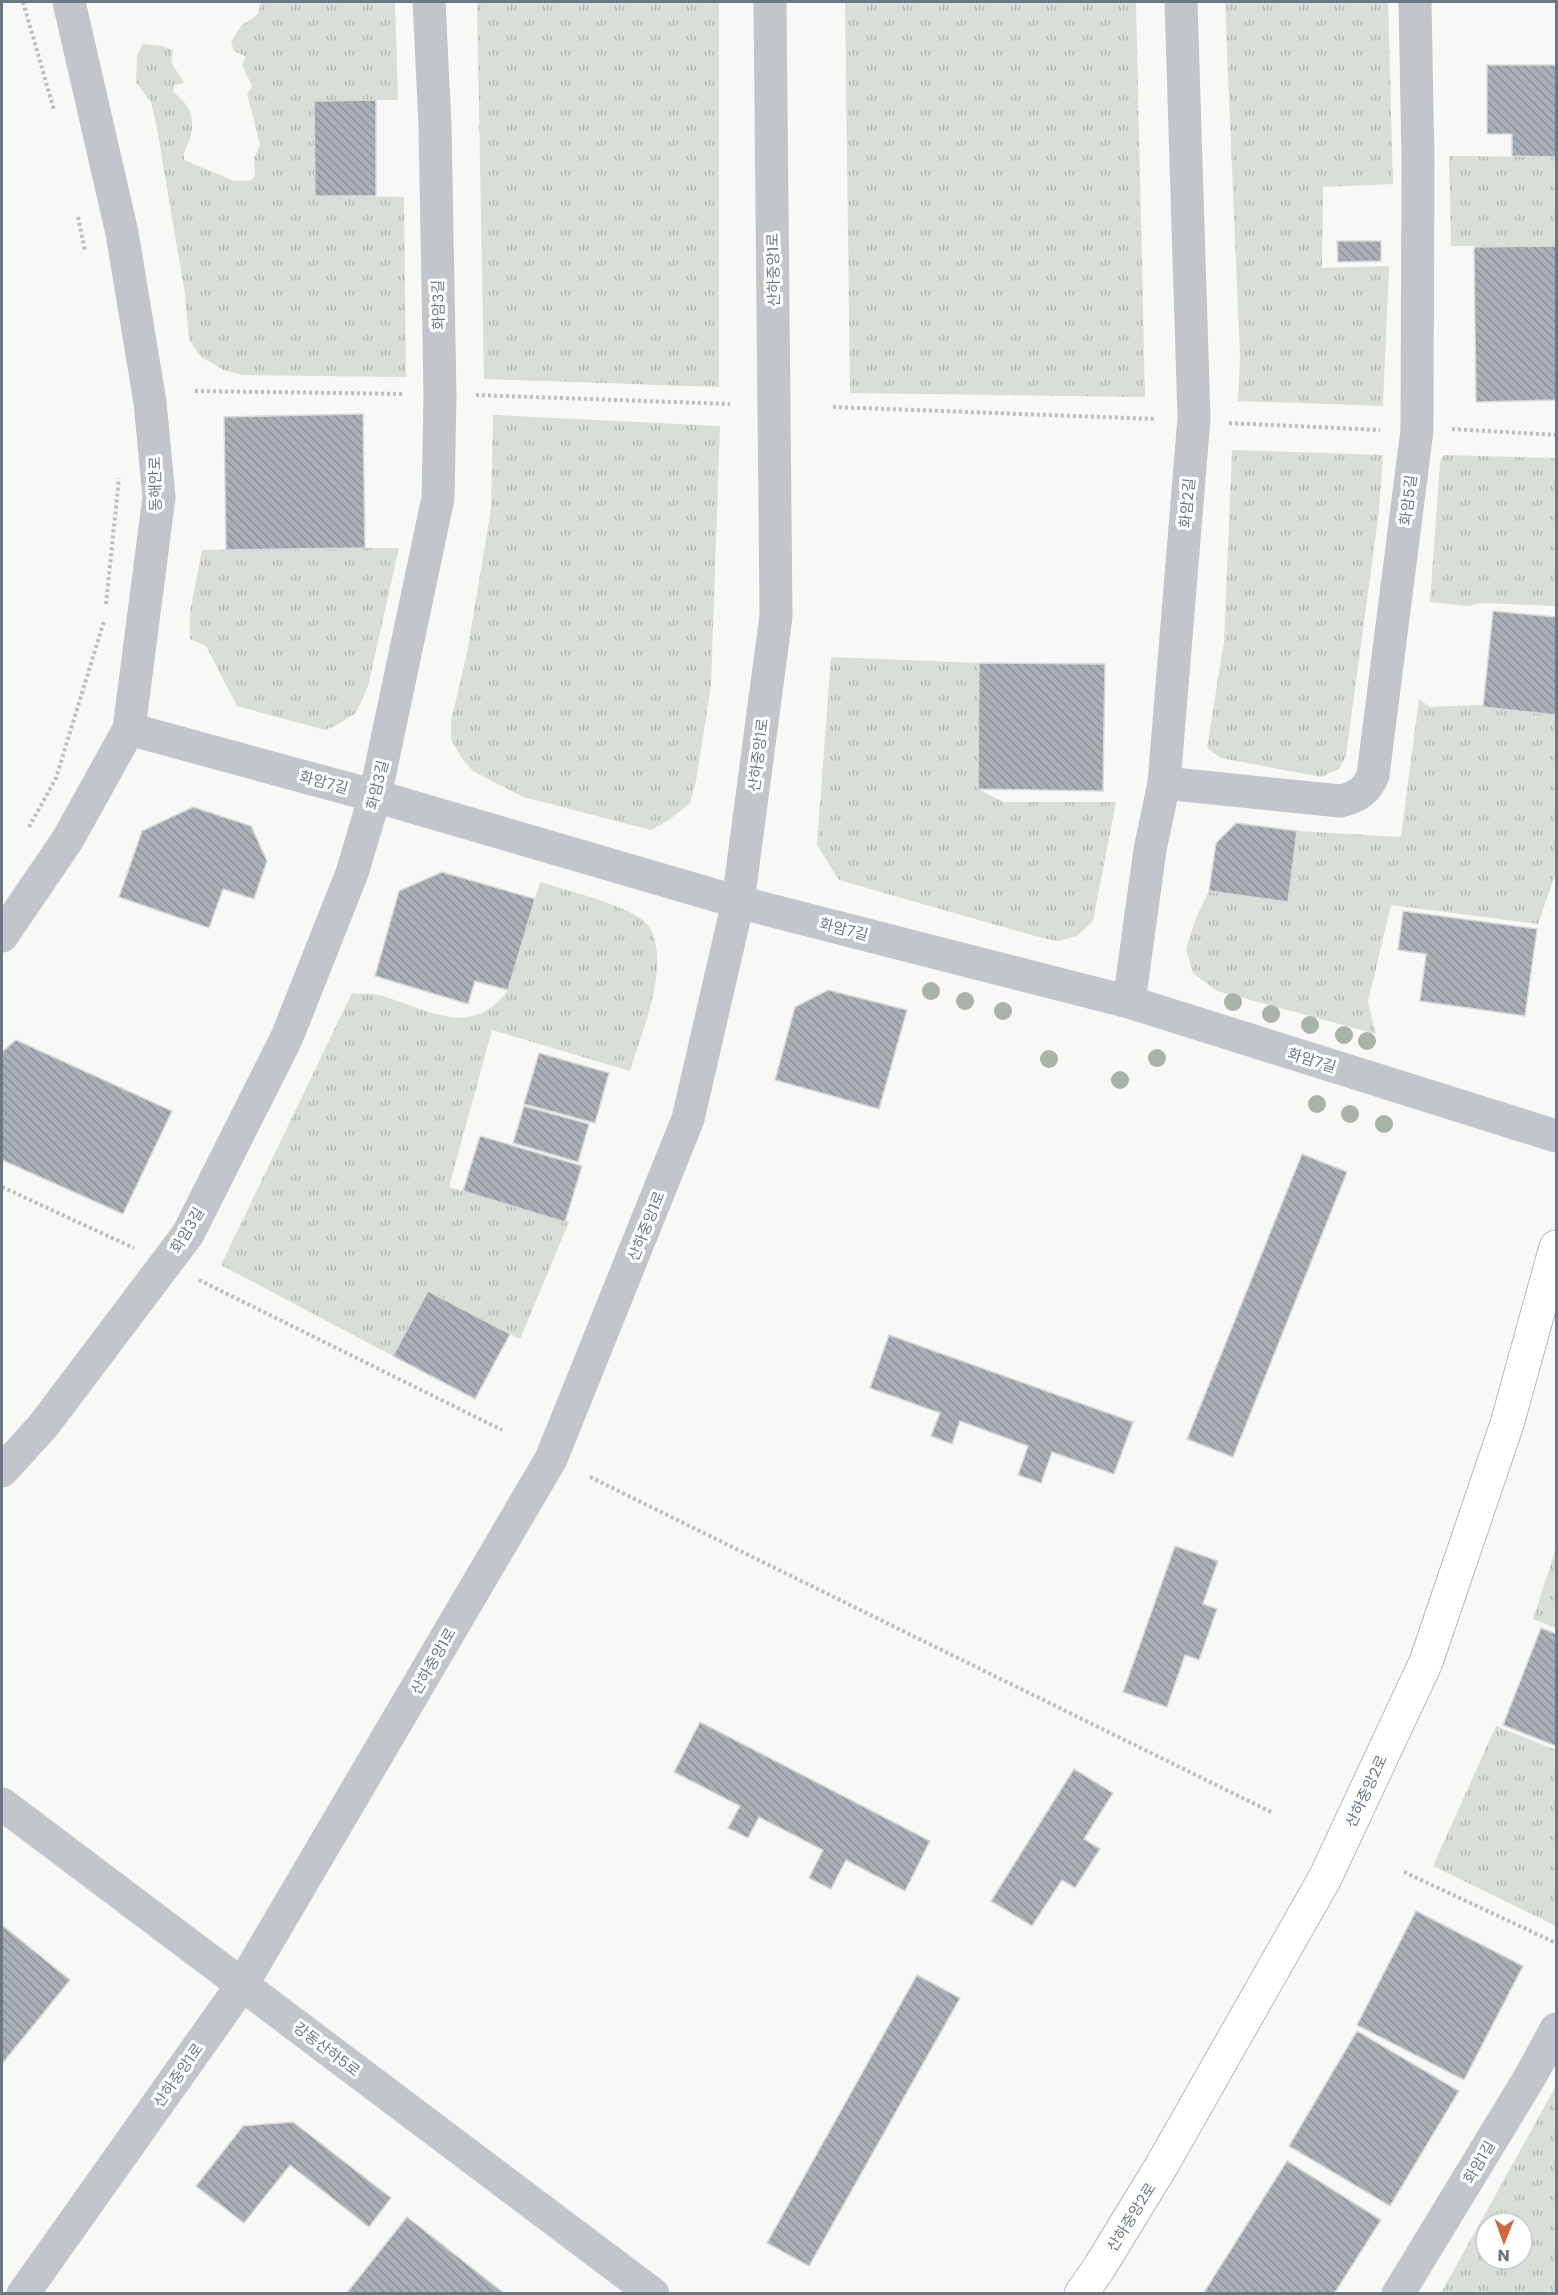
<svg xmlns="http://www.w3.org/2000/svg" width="1558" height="2295" font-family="Poppins,'Noto Sans KR',sans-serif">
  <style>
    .grass { fill: url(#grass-tufts); fill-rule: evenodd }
    .building { fill: url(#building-back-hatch); stroke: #d9d9d8; stroke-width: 1.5 }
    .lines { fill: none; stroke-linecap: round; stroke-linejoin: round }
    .major-casing { stroke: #b6b9bd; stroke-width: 35 }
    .path { stroke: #bcbec0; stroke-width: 4; stroke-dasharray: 3 3; stroke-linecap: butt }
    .minor { stroke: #c2c5c9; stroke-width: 33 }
    .major { stroke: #fff; stroke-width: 33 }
    .tree { fill: #aab3a8 }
    .labels { text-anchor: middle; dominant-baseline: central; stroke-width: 6; stroke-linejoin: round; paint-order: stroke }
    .street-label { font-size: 15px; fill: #6b7783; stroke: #fff }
  </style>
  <defs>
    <pattern id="grass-tufts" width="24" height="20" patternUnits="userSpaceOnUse" patternTransform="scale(1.5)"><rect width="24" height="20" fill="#d9ded7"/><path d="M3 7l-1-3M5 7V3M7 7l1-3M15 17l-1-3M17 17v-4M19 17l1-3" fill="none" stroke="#b4b9b4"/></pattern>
    <pattern id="building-back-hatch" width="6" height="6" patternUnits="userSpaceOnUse" patternTransform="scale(1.5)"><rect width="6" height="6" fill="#a9afb5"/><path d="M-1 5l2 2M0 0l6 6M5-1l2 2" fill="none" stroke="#8e9399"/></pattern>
  </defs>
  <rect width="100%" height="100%" fill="#f8f8f6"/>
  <g class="grass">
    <path d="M261,2h134l3,98 -84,1 1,94 89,2 2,180 -164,-2 -18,-5 -23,-13 -12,-17 -4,-46 -29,-171 -5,-21 -15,-20 1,-26 6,-12 19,2 11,4 -2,12 13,21 -9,2 -2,7c16,12 23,25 17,46 -3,9 -7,12 -6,22l50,21h16l5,-5 -1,-17 6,-15 -13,-50 5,-8 -10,-21 4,-8 -12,-6 -3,-9 10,-16 17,-12z"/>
    <polygon points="477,2 719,2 719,387 484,379"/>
    <polygon points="845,2 1136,2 1145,397 850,393"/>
    <polygon points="1225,2 1388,2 1393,184 1323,187 1322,268 1389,266 1383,406 1238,401 1240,357"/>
    <polygon points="1449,156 1556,157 1556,246 1451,246"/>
    <polygon points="493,415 720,426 711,685 696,781 690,803 669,820 651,830 523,797 473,771 461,757 451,739 451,721 467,653 491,509"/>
    <polygon points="1232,450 1383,455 1379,511 1346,756 1339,769 1321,777 1221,758 1207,748 1224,641"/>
    <polygon points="1444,455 1556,458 1556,606 1481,603 1468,606 1430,602 1440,462"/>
    <polygon points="365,548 399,548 368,686 356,713 337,725 325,730 237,706 206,646 190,639 190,612 202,550"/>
    <polygon points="831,657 979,663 978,789 1003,802 1116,802 1093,921 1077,936 1058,941 1042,938 839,880 817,845"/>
    <polygon points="1419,699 1430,707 1478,705 1556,715 1556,872 1538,924 1391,905 1368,1002 1376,1034 1217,991 1193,973 1186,949 1196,918 1209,891 1287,901 1297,831 1401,837"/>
    <path d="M540,882c24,8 92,24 107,42 27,34 -6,110 -17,147l-138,-41 -43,157 120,35 -49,117 -91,-48 -36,65 -172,-91 131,-272c9,2 19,0 27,2 47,13 92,46 129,-5z"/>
    <polygon points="1556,1548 1556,1628 1533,1619"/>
    <polygon points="1496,1726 1556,1750 1556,1926 1433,1866"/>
    <path d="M1556,2086v207h-115zM1486,2223h36v36h-36z"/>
  </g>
  <g class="building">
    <polygon points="1487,65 1556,65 1556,157 1512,156 1512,134 1487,134"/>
    <polygon points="376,100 376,196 315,196 314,101"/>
    <polygon points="1337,241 1381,241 1381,261 1338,262"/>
    <polygon points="1556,246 1556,400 1476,402 1474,247"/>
    <polygon points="363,414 365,548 226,550 224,417"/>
    <polygon points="1493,611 1556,617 1556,715 1483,707"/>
    <polygon points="979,663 1105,664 1103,791 978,789"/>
    <polygon points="193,807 251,826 267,861 254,899 223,889 209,928 119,897 142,831"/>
    <polygon points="1236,823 1297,831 1288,902 1209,891 1216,843"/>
    <polygon points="442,872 535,899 508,990 475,981 468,1004 375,976 399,891"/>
    <polygon points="1403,911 1537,929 1525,1016 1420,1001 1426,954 1398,950"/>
    <polygon points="828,990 907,1010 879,1109 775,1080 795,1007"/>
    <polygon points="16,1040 172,1111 123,1214 2,1160 2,1052"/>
    <polygon points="539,1053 609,1073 595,1123 524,1104"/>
    <polygon points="524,1106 589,1124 578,1162 513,1143"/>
    <polygon points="480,1136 582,1166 565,1222 463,1191"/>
    <polygon points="1302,1154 1347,1172 1233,1457 1187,1439"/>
    <polygon points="428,1291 510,1334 475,1399 393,1356"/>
    <polygon points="889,1335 1133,1422 1114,1474 1052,1452 1041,1483 1018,1475 1028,1446 960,1421 952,1444 931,1436 940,1413 870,1388"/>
    <polygon points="1175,1546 1218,1561 1203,1604 1217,1609 1199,1660 1185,1655 1167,1707 1123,1692"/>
    <polygon points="1541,1628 1556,1634 1556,1746 1503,1725"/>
    <polygon points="700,1722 930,1841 905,1891 846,1860 831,1889 809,1878 823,1850 759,1817 748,1838 728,1828 740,1806 674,1772"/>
    <polygon points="1074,1769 1113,1793 1084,1839 1100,1849 1075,1888 1062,1880 1032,1926 991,1901"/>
    <polygon points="1416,1911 1523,1966 1464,2080 1357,2025"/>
    <polygon points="2,1925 70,1980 2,2064"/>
    <polygon points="917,1975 960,1998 809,2266 767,2243"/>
    <polygon points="1357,2031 1459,2091 1390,2206 1289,2146"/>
    <polygon points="293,2122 391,2198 369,2227 290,2165 244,2223 196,2186 243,2126"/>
    <polygon points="1287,2161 1381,2220 1334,2294 1203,2294"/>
    <polygon points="407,2217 505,2294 346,2294"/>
  </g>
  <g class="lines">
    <g class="major-casing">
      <polyline id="major" points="1081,2294 1099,2268 1162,2165 1325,1878 1426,1662 1507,1424 1556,1247"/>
    </g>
    <g class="path">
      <polyline points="23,2 54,110"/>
      <polyline points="78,217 85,251"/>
      <polyline points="195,391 404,394"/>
      <polyline points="476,395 730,404"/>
      <polyline points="833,407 1155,419"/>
      <polyline points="1229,423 1380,430"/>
      <polyline points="1452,429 1556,435"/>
      <polyline points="106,604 119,478"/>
      <polyline points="29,827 56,778 104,621"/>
      <polyline points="2,1187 134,1248"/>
      <polyline points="199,1280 502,1430"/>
      <polyline points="590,1477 1273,1813"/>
      <polyline points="1404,1872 1556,1943"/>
    </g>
    <g class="minor">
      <polyline points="129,729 375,796 738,902 1129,1002 1556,1136"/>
      <path d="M1164,783l176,18c16,-3 27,-10 33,-26l44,-345 1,-271 -3,-157"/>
      <polyline points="2,936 68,839 129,729 159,497 150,402 122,233 69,2"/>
      <polyline points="1129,1002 1150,850 1164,783 1194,418 1181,2"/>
      <polyline points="2,1471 43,1426 188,1234 287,1037 352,873 375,796 438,498 440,395 435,125 429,2"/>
      <polyline points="2,1804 653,2294"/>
      <polyline points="23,2294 242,1985 551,1459 688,1119 738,902 776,616 770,2"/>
      <polyline points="1398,2294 1530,2077 1556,2029"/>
    </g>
    <use href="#major" class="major"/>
  </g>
  <g class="tree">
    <circle cx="931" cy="991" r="9"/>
    <circle cx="965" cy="1001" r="9"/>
    <circle cx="1233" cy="1002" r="9"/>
    <circle cx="1003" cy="1011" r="9"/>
    <circle cx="1271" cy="1014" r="9"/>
    <circle cx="1310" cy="1025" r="9"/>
    <circle cx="1344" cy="1035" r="9"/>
    <circle cx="1367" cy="1041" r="9"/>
    <circle cx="1157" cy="1058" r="9"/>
    <circle cx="1049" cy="1059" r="9"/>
    <circle cx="1120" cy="1080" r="9"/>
    <circle cx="1317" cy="1104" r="9"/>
    <circle cx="1350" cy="1114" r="9"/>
    <circle cx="1384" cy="1124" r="9"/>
  </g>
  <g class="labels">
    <g class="street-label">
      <text transform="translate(773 270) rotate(-91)">산하중앙1로</text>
      <text transform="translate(438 305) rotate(-91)">화암3길</text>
      <text transform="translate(155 484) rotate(-91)">동해안로</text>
      <text transform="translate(1408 500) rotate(-83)">화암5길</text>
      <text transform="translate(1187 503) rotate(-85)">화암2길</text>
      <text transform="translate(758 755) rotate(-83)">산하중앙1로</text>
      <text transform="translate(324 782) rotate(15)">화암7길</text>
      <text transform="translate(377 785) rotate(-76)">화암3길</text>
      <text transform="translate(844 929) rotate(14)">화암7길</text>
      <text transform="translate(1312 1060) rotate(17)">화암7길</text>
      <text transform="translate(646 1226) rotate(-68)">산하중앙1로</text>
      <text transform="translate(187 1230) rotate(-59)">화암3길</text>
      <text transform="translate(433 1661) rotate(-60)">산하중앙1로</text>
      <text transform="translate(1366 1791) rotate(-65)">산하중앙2로</text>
      <text transform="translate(327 2049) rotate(37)">강동산하5로</text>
      <text transform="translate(178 2075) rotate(-55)">산하중앙1로</text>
      <text transform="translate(1479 2162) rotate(-59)">화암1길</text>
      <text transform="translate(1131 2217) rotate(-58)">산하중앙2로</text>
    </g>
  </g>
  <rect width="1558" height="2295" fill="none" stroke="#6b7783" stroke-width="6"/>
  <g transform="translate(1504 2241) rotate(181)"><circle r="28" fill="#ffffff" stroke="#c4c9cd" stroke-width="1.5"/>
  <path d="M0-4.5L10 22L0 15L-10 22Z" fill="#cd6840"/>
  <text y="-9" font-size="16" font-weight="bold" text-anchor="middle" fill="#6b7783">N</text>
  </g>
</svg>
